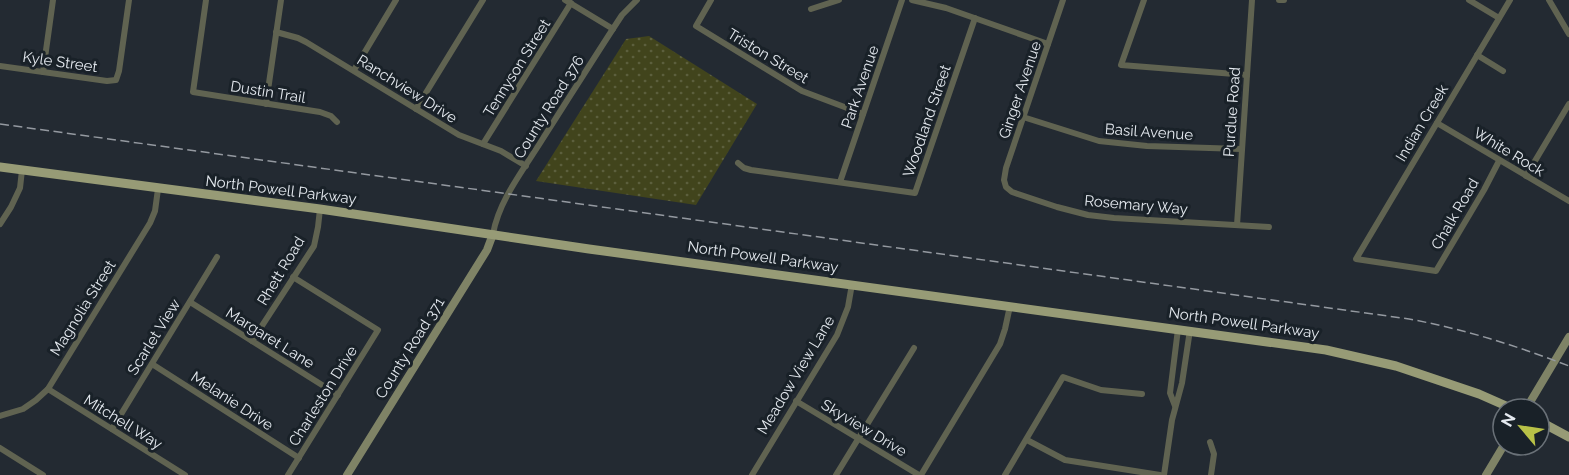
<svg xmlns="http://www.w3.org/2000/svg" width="1569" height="475" font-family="Raleway,sans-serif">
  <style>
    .grass { fill: url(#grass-dots) }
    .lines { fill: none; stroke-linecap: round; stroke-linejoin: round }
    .street { stroke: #606351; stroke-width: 6 }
    .secondary { stroke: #7f8366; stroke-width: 8 }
    .primary { stroke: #979b76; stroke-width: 9 }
    .rail { stroke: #9499a0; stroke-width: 1.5; stroke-dasharray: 9 4.5; stroke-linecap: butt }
    .labels { text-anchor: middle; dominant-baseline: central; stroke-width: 6; stroke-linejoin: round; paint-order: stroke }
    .street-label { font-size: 15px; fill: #e4e9ef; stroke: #192128 }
  </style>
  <defs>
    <pattern id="grass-dots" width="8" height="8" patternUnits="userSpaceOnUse" patternTransform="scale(1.5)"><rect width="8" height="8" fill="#41441c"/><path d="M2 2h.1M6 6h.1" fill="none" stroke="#5c5f3d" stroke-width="1.8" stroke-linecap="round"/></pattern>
  </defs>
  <rect width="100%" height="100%" fill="#232a32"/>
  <polygon class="grass" points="649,36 757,104 696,205 536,181 626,39"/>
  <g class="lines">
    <g class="street">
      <polyline points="206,0 193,92 320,112 331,116 337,122"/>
      <polyline points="565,0 613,29"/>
      <polyline points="711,0 696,26 802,91 863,114"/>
      <polyline points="912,0 946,8 1048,44"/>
      <polyline points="1063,0 1006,168 1004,180 1006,187 1012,192 1057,207 1088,215 1114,218 1269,227"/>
      <polyline points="1144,0 1121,65 1247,75"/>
      <polyline points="1279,0 1284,0"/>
      <polyline points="1469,0 1499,18"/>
      <polyline points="1549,0 1569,34"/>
      <polyline points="811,9 839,0"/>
      <polyline points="276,32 298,38 306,42 459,135 501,151 526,166"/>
      <polyline points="1477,55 1503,71"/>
      <polyline points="0,66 107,81 116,80 119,71 129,0"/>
      <polyline points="354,70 396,0"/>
      <polyline points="43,72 53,0"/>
      <polyline points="266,104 281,0"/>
      <polyline points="416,109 483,0"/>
      <polyline points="1023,117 1099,141 1147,146 1241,149"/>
      <polyline points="1437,123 1569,201"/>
      <polyline points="483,144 571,3"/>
      <polyline points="1499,161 1484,190 1436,271 1356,259 1510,0"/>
      <polyline points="738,163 744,168 751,170 915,193 975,18"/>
      <polyline points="1526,176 1569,104"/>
      <polyline points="840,182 902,0"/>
      <polyline points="0,224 11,207 20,188 22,170"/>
      <polyline points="1237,225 1252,0"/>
      <path d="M493,234c6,-34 31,-65 49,-94 27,-42 53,-84 80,-125l15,-15"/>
      <polyline points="190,302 338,395"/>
      <polyline points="252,341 314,246 318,227 320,209"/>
      <polyline points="152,364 299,458"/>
      <polyline points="48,389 185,475"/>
      <polyline points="796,401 919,475"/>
      <polyline points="1175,406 1170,393 1178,329"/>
      <polyline points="0,416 23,409 36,400 48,389 150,223 155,211 158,189"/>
      <polyline points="112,429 217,257"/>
      <polyline points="1027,440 1065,460 1160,475"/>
      <polyline points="1210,442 1214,454 1211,475"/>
      <polyline points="0,448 43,475"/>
      <polyline points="288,475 378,330 293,277"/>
      <polyline points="752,475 837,335 848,307 852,284"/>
      <polyline points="836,475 914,348"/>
      <polyline points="921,475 1000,344 1005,329 1010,306"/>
      <polyline points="1005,475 1063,377 1101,390 1142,394"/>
      <polyline points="1164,475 1172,420 1182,383 1190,330"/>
    </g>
    <g class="secondary">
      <polyline points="1526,409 1569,337"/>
      <polyline points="347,475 487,250 493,234"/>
      <polyline points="1486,475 1504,445"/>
    </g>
    <g class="primary">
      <polyline points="0,167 320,209 589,249 1326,350 1396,366 1479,394 1513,409"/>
      <polyline points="1539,421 1569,437"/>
    </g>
    <path class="rail" d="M0,124l509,70 900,125c55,10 108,27 160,47"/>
  </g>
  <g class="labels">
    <g class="street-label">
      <text transform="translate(768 56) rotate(31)">Triston Street</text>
      <text transform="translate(60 62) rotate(8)">Kyle Street</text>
      <text transform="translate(517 68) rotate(-58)">Tennyson Street</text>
      <text transform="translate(860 87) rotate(-71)">Park Avenue</text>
      <text transform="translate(407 89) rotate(32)">Ranchview Drive</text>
      <text transform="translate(1020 90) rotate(-71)">Ginger Avenue</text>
      <text transform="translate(268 92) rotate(9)">Dustin Trail</text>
      <text transform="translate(549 107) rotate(-58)">County Road 376</text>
      <text transform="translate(1232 112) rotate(-86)">Purdue Road</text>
      <text transform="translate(927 121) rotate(-71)">Woodland Street</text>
      <text transform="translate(1422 123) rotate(-59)">Indian Creek</text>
      <text transform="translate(1149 132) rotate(4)">Basil Avenue</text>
      <text transform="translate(1509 152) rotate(31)">White Rock</text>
      <text transform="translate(281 190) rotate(7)">North Powell Parkway</text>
      <text transform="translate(1136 205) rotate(5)">Rosemary Way</text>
      <text transform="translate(1455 214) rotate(-60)">Chalk Road</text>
      <text transform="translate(763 257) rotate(8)">North Powell Parkway</text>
      <text transform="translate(281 271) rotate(-59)">Rhett Road</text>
      <text transform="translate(83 308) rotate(-58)">Magnolia Street</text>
      <text transform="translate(1244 323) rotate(8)">North Powell Parkway</text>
      <text transform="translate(154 337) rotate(-58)">Scarlet View</text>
      <text transform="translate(270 338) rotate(32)">Margaret Lane</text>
      <text transform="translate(410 348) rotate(-58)">County Road 371</text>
      <text transform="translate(796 375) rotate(-59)">Meadow View Lane</text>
      <text transform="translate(323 396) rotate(-58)">Charleston Drive</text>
      <text transform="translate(232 401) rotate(33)">Melanie Drive</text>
      <text transform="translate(123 422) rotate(32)">Mitchell Way</text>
      <text transform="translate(864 428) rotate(31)">Skyview Drive</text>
    </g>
  </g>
  <g transform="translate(1521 427) rotate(299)"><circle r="28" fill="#192128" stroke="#6a7178" stroke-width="1.5"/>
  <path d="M0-4.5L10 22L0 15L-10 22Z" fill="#b8c147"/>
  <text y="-9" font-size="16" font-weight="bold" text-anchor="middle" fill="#e4e9ef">N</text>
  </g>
</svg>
